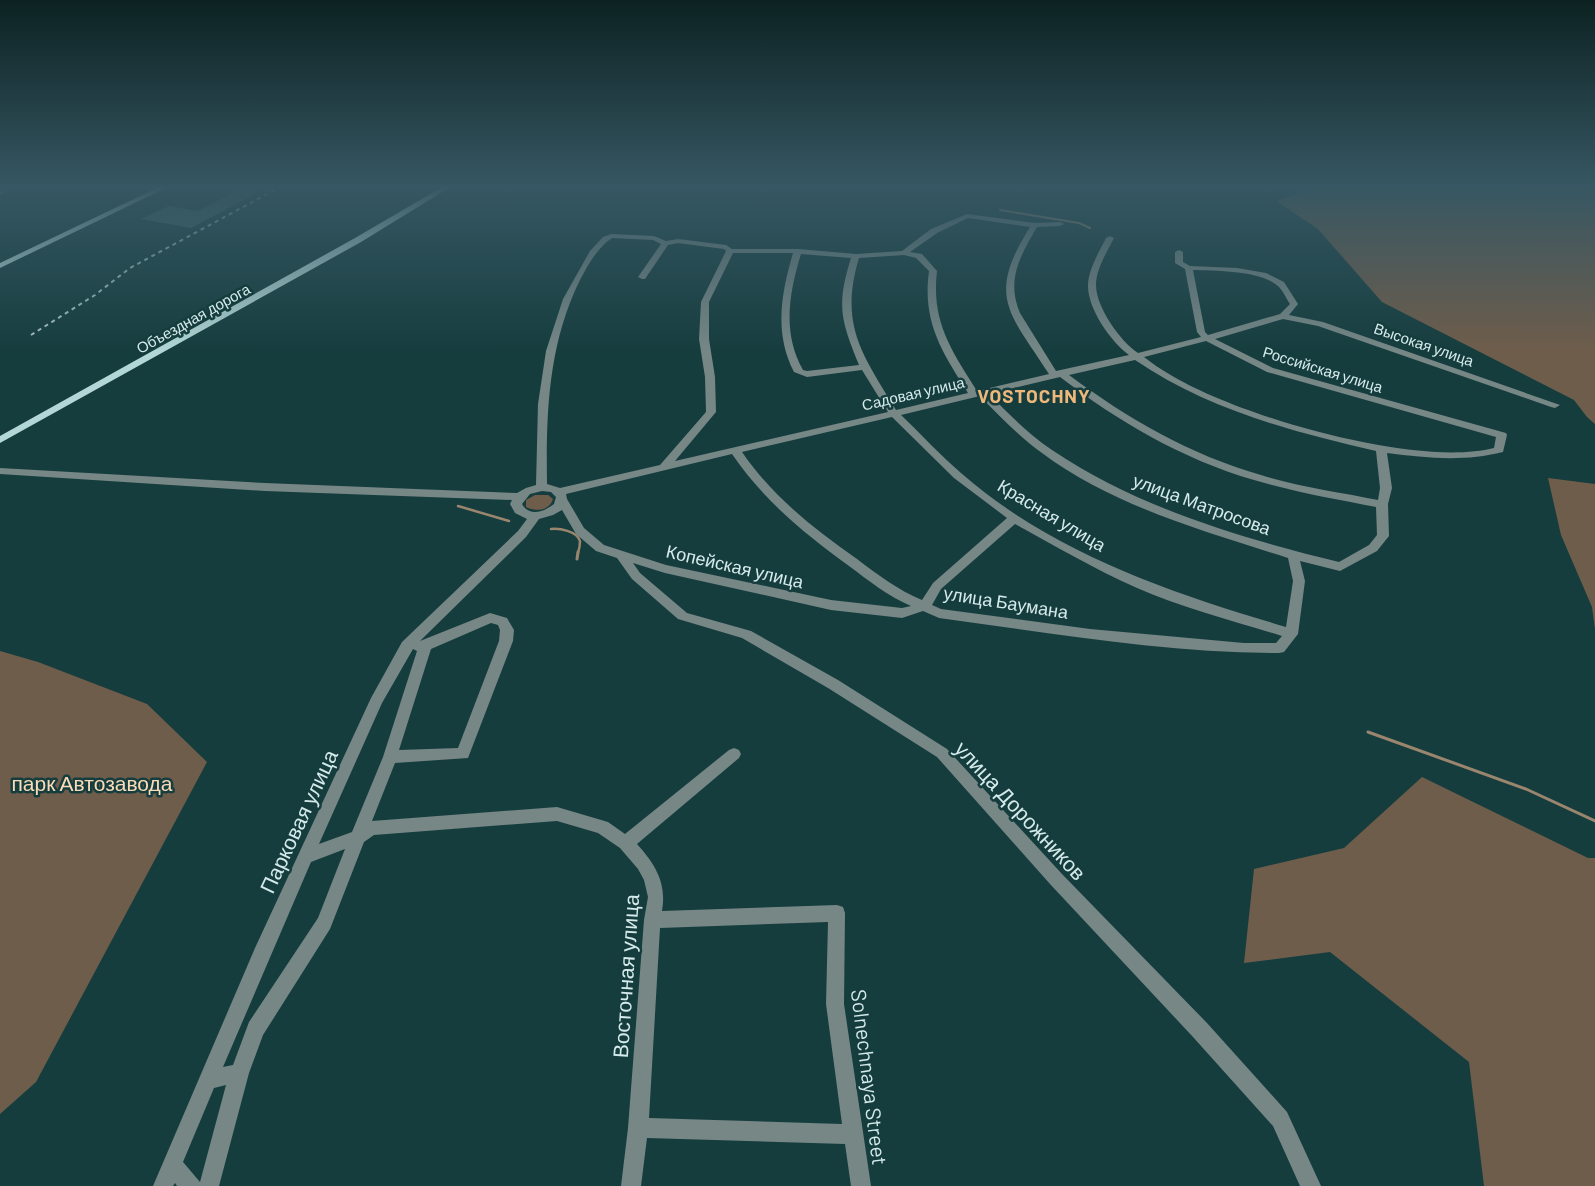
<svg xmlns="http://www.w3.org/2000/svg" width="1595" height="1186" font-family="Barlow,sans-serif">
  <style>
    .green { fill: #6f5d4b }
    .lines { fill: none; stroke-linecap: round; stroke-linejoin: round }
    .stream-far2 { stroke: #9a856f; stroke-width: 2 }
    .stream-far1 { stroke: #9a856f; stroke-width: 2.5 }
    .stream { stroke: #9a856f; stroke-width: 3 }
    .building { fill: #3e6464 }
    .minor { fill: #768786; fill-rule: evenodd }
    .major { fill: #b3d7d6; fill-rule: evenodd }
    .rail { stroke: #a9c2c2; stroke-width: 2; stroke-dasharray: 4 4; stroke-linecap: butt }
    .labels { text-anchor: middle; dominant-baseline: central; stroke-width: 5; stroke-linejoin: round; paint-order: stroke }
    .far-street-label { font-size: 15px; fill: #d5eaea; stroke: #163d3e }
    .street-label { font-size: 18px; fill: #d5eaea; stroke: #163d3e }
    .far-district-label { font-size: 19px; font-weight: bold; letter-spacing: 1px; fill: #efb87b; stroke: #163d3e }
    .near-park-label { font-size: 21px; fill: #fadbb8; stroke: #163d3e }
    .near-street-label { font-size: 21px; fill: #d5eaea; stroke: #163d3e }
  </style>
  <rect width="100%" height="100%" fill="#163d3e"/>
  <g class="green">
    <polygon points="1298,186 1595,186 1595,424 1587,417 1574,400 1382,302 1318,229 1276,201 1304,192"/>
    <polygon points="1548,478 1595,484 1595,629 1592,607 1561,535"/>
    <path d="M535,495h13l5,4c-4,12 -17,13 -27,8v-7z"/>
    <polygon points="0,651 38,662 147,704 207,762 36,1082 0,1114"/>
    <polygon points="1422,777 1588,858 1595,858 1595,1186 1484,1186 1469,1062 1330,952 1244,963 1254,869 1344,848"/>
  </g>
  <g class="lines">
    <polyline class="stream-far2" points="1000,210 1079,223 1090,228"/>
    <g class="stream-far1">
      <polyline points="458,506 509,521"/>
      <path d="M551,529c8,-1 26,2 29,12 0,4 -1,9 -2,12"/>
    </g>
    <g class="stream">
      <polyline points="577,559 578,552"/>
      <polyline points="1368,732 1526,789 1595,821"/>
    </g>
  </g>
  <polygon class="building" points="238,190 257,193 191,228 141,219 169,206 198,211"/>
  <g class="lines">
    <g class="minor">
      <polygon points="398,186 405,186 401,189"/>
      <path d="M967,214l68,9 25,-1 4,2 -4,2 -23,1c-17,29 -31,53 -17,86l36,58 73,-16c-18,-13 -41,-46 -41,-69 0,-16 11,-34 18,-48l4,-2 4,2c-7,14 -18,31 -18,47 0,22 24,56 42,68l63,-16 -4,-5 -12,-63 -10,-6v-11l4,-2 4,2v10l7,4 47,2 29,5 18,9 14,22 -9,11 34,7 237,83 -5,3 -4,-1 -233,-81 -35,-7 -68,20 58,29 233,65 1,2 -4,17c-39,10 -77,6 -116,1l5,35 -4,16 1,32 -12,15 -37,20 -40,-10 5,20 -7,53 -14,18 -5,1c-113,0 -228,-20 -340,-35l-16,-7 -21,7 -71,-8 -166,-37 -32,-10 7,10 47,40 64,18 87,49 109,69 115,125 145,149 80,89 34,74h-21l-27,-60 -80,-89 -143,-153 -113,-127 -109,-69 -86,-50 -64,-19 -46,-40 -15,-21 -21,-7 -20,-17 -14,-24 -9,5 -14,4 -13,18 -106,104 70,-28 17,5 7,12 -1,11 -45,117 -73,5 -23,58 185,-14 51,15 17,12 104,-84 5,-2 5,2 2,4 -2,4 -102,86c18,20 30,39 25,67l175,-6 6,2 2,6 -1,91 27,182h-20l-6,-42 -198,-6 -6,48h-20l7,-58 16,-208 4,-23 -4,-17 -6,-11 -18,-21 -22,-15 -41,-12 -183,14 -10,7 -34,87 -67,106 -14,38 -30,113h-42l-2,-3 -2,3h-20l102,-238 116,-250 31,-56 116,-111 9,-12 -12,-6 -5,-9 2,-4 -247,-9 -265,-17v-6l265,15 252,10 9,-5 10,-3 2,-81 8,-53 17,-52 27,-48 13,-14 8,-3 43,2 12,5 12,-2 48,6 6,4h66l58,5 46,-3 29,-22zM968,218l62,9c-44,70 -21,85 19,147l-72,17c-26,-41 -46,-70 -40,-120l-15,-17 -12,-2 27,-19zM612,238l41,2 8,4 -23,33 4,2h3l23,-34 10,-2 46,6 2,2 -25,51 -2,37 6,38 1,35 -46,53 -100,23 -13,-4c-1,-71 1,-139 33,-204 8,-15 17,-32 32,-42zM733,253h60c-12,41 -19,80 1,119l13,5 55,-7 26,42 -213,49 41,-49 -1,-35 -6,-38v-37zM801,254l50,4c-15,48 -10,62 8,107l-52,6 -4,-1c-21,-37 -14,-77 -2,-116zM904,255l12,3 13,13c-7,51 13,81 39,122l-72,17c-34,-56 -57,-85 -37,-152zM1193,270c23,1 69,0 86,17 4,4 7,11 11,17l-10,10 -72,21 -3,-3zM1206,341l61,31 229,65 -2,11c-78,20 -257,-32 -325,-74 -9,-5 -17,-11 -25,-17zM1135,360c72,49 157,72 241,91l4,37 -2,12c-39,-8 -79,-13 -117,-25 -70,-20 -133,-56 -192,-100zM1060,377c59,45 122,82 194,103 40,12 81,19 122,27l1,28 -8,10 -30,17c-98,-24 -203,-55 -287,-112 -24,-16 -43,-36 -63,-56zM980,396c20,21 39,40 62,57 71,53 162,78 246,105l5,23 -7,46c-114,-34 -234,-74 -325,-154 -21,-18 -40,-39 -60,-58zM892,417l62,61 53,40 -74,65 -11,17c-24,-10 -44,-25 -65,-41 -44,-31 -84,-62 -115,-107zM732,454c33,48 72,79 117,112 20,15 39,30 62,40l-9,2 -71,-8 -165,-35 -62,-20 -20,-17 -17,-29 -1,-5zM542,491l9,1 5,5 -2,7c-10,8 -25,13 -32,0l8,-10zM1015,524c40,22 79,45 122,64 46,20 96,33 145,48l-6,7h-32l-154,-14 -149,-20 -9,-4 9,-16zM491,623l7,2 2,5 -1,11 -41,107 -59,2 32,-101zM413,649l4,2 -34,106 -31,75 -33,12 63,-141zM345,849l-27,69 -69,104 -16,43 -10,2 88,-205zM828,922l-2,82 16,120 -193,-6 11,-190zM226,1085l-26,97 -17,-20 31,-74z"/>
    </g>
    <g class="major">
      <polygon points="161,186 170,186 0,268 0,263"/>
      <polygon points="444,186 452,186 361,242 0,443 0,436 355,238"/>
    </g>
    <g class="rail">
      <polyline points="0,194 10,186"/>
      <polyline points="31,335 95,295 130,268 282,186"/>
    </g>
  </g>
  <linearGradient id="sky" x2="0" y2="1"><stop stop-color="#0c2222"/><stop offset="0.53" stop-color="#365763"/><stop offset="1" stop-color="#365763" stop-opacity="0"/></linearGradient>
  <rect width="1595" height="352" fill="url(#sky)"/>
  <g class="labels">
    <g class="far-street-label">
      <text transform="translate(193 318) rotate(-29)">Объездная дорога</text>
      <text transform="translate(1424 344) rotate(19)">Высокая улица</text>
      <text transform="translate(1323 369) rotate(17)">Российская улица</text>
      <text transform="translate(913 393) rotate(-13)">Садовая улица</text>
    </g>
    <g class="street-label">
      <text transform="translate(1202 504) rotate(20)">улица Матросова</text>
      <text transform="translate(1052 515) rotate(31)">Красная улица</text>
      <text transform="translate(735 566) rotate(13)">Копейская улица</text>
      <text transform="translate(1006 602) rotate(9)">улица Баумана</text>
    </g>
    <g class="far-district-label">
      <text x="1034" y="395">VOSTOCHNY</text>
    </g>
    <g class="near-park-label">
      <text x="92" y="782">парк Автозавода</text>
    </g>
    <g class="near-street-label">
      <text transform="translate(1021 810) rotate(47)">улица Дорожников</text>
      <text transform="translate(298 821) rotate(-65)">Парковая улица</text>
      <text transform="translate(625 976) rotate(-86)">Восточная улица</text>
      <text transform="translate(870 1077) rotate(83)">Solnechnaya Street</text>
    </g>
  </g>
</svg>
